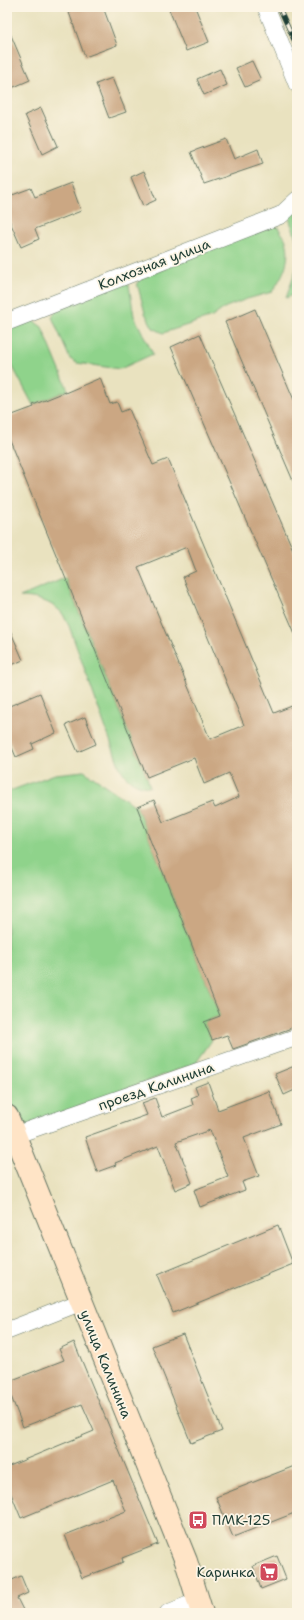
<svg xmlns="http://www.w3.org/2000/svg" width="304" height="1620" font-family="'Shantell Sans',sans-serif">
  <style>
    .green { fill: #8fd38b; stroke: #578860 }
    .building { fill: #cba783; fill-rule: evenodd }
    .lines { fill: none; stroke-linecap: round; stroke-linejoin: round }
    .street-casing { stroke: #667765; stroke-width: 18 }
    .secondary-casing { stroke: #667765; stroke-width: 24 }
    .street { stroke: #fff; stroke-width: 17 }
    .secondary { stroke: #ffe4c6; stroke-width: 22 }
    .rail-casing { stroke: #1f3d34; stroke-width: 4.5 }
    .rail { stroke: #fcf5e5; stroke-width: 3; stroke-dasharray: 9; stroke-linecap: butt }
    .labels { text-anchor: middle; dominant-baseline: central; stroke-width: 3.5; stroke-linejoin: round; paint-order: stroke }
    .street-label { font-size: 14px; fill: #1f3d34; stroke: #fcf5e5 }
    .poi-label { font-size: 14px; fill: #1f3d34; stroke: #fcf5e5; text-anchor: start }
  </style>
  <rect width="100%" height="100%" fill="#fcf5e5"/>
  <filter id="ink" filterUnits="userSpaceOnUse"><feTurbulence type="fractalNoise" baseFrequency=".025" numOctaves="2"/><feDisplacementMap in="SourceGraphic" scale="8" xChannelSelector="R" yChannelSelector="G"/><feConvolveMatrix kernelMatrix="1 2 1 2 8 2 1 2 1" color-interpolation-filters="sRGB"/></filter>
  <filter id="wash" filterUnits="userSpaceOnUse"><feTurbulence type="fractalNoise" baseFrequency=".012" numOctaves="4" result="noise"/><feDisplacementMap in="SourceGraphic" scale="16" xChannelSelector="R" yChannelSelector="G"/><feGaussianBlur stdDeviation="0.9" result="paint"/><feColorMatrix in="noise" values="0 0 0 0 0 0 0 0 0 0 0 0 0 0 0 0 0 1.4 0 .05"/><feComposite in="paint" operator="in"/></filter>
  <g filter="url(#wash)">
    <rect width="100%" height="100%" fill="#e9e2bf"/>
    <g class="green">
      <polygon points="297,207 297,241 290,221 290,212"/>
      <path d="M268,225l10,2c2,5 7,9 8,14 6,19 -4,36 -14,51l-25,7 -21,8 -14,10 -49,16 -10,-5 -8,-15 -8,-30 4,-5z"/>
      <polygon points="297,267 297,293 286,298"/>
      <polygon points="123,281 129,285 134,316 153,354 120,369 77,363 70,359 52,317 56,310"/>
      <polygon points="31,319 42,327 68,390 33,405 7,356 7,328"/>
      <path d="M65,578l82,199 3,10c-16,-1 -22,-7 -30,-19l-51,-142c-3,-5 -5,-11 -8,-14 -10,-11 -28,-15 -41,-15z"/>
      <polygon points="84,771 137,807 220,1016 204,1022 212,1040 196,1063 20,1129 7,1093 7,792 55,774"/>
    </g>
    <g id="blocks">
      <g class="building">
        <polygon points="67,7 103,7 117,45 85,57"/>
        <polygon points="168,7 195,7 209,42 186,51"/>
        <polygon points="7,26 30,80 7,90"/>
        <polygon points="252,61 261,80 245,87 236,68"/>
        <polygon points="220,69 227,85 204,95 197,79"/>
        <polygon points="112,78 126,112 109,118 96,84"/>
        <polygon points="41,108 58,146 42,154 25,115"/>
        <polygon points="226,139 234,159 258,149 263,164 204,184 191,152"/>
        <polygon points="144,171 156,200 143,206 131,177"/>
        <polygon points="71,183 81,211 35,229 39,239 21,247 7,215 7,197 31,188 35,197"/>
        <polygon points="255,309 297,407 297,490 225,322"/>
        <polygon points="200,334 297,559 297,638 171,347"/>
        <path d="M100,378l10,26 7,-2 4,10 8,-3 24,56 15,-6 106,254 23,-9v322l-64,23 -6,-14 -15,5 -8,-18 16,-6 -83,-209 17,-7 9,22 49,-20 3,6 24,-11 -10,-24 -25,11 -10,-26 -47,19 -140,-342v-18l27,-10 -1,-2 32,-13v1zM187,547l9,24 -13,6 61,148 -34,14 -72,-172z"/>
        <polygon points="7,623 23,660 7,667"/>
        <polygon points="40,693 56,733 32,744 34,749 16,757 7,736 7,707"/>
        <polygon points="85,717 96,744 78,752 66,725"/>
        <polygon points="297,1065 297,1089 284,1095 275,1074"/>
        <polygon points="208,1082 218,1110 269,1091 281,1124 244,1138 259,1176 242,1182 245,1190 200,1207 194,1190 228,1177 210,1130 176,1142 192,1183 175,1190 158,1146 115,1163 116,1165 97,1172 85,1137 147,1115 142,1103 155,1098 162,1117 193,1105 191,1098 198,1095 195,1087"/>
        <polygon points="278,1225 293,1264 173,1313 157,1275"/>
        <polygon points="183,1334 222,1431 191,1443 152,1346"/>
        <polygon points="74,1342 158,1544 122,1558 123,1562 82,1578 65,1535 126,1511 113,1480 21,1518 7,1484 7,1467 94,1431 82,1404 23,1427 7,1386 7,1382 64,1360 59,1349"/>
        <polygon points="297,1465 297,1512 233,1537 216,1497"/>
        <polygon points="277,1556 286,1579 261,1589 253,1566"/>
        <polygon points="7,1573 10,1581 21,1576 28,1593 17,1598 23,1610 15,1613 7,1613"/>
      </g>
    </g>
  </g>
  <g filter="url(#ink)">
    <use href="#blocks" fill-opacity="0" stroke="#667765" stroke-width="1"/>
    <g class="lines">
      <g class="street-casing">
        <g id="street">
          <polyline points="266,7 297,84"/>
          <polyline points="7,322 281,215 297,200"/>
          <polyline points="15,1135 297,1037"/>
          <polyline points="7,1331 81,1302"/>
          <polyline points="168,1613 198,1601"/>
        </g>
      </g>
      <g class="secondary-casing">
        <polyline id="secondary" points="7,1116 186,1561 202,1613"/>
      </g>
      <use href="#street" class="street"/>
      <use href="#secondary" class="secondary"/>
      <g class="rail-casing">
        <polyline id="rail" points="279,7 297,47"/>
      </g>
      <use href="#rail" class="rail"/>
    </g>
  </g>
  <defs>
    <g id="bus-square" transform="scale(1)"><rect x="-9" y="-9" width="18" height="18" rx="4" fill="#d1495b" stroke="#fcf5e5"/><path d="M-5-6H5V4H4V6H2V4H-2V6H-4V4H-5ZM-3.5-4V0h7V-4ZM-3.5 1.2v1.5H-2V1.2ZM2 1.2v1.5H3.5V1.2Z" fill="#fff"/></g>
    <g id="supermarket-square" transform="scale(1)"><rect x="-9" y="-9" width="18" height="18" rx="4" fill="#d1495b" stroke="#fcf5e5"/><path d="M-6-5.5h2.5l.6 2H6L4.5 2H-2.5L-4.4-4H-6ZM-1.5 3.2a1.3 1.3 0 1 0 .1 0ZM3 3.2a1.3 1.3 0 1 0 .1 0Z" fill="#fff"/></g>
  </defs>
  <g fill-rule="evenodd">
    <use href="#bus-square" x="198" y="1520"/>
    <use href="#supermarket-square" x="269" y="1572"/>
  </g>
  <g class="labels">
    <g class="street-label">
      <text transform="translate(154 264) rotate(-21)">Колхозная улица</text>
      <text transform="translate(156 1086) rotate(-19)">проезд Калинина</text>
      <text transform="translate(106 1364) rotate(68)">улица Калинина</text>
    </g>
    <g class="poi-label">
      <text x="212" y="1520">ПМК-125</text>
      <text x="255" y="1572" text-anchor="end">Каринка</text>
    </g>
  </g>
  <rect width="304" height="1620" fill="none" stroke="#fcf5e5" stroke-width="24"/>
</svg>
